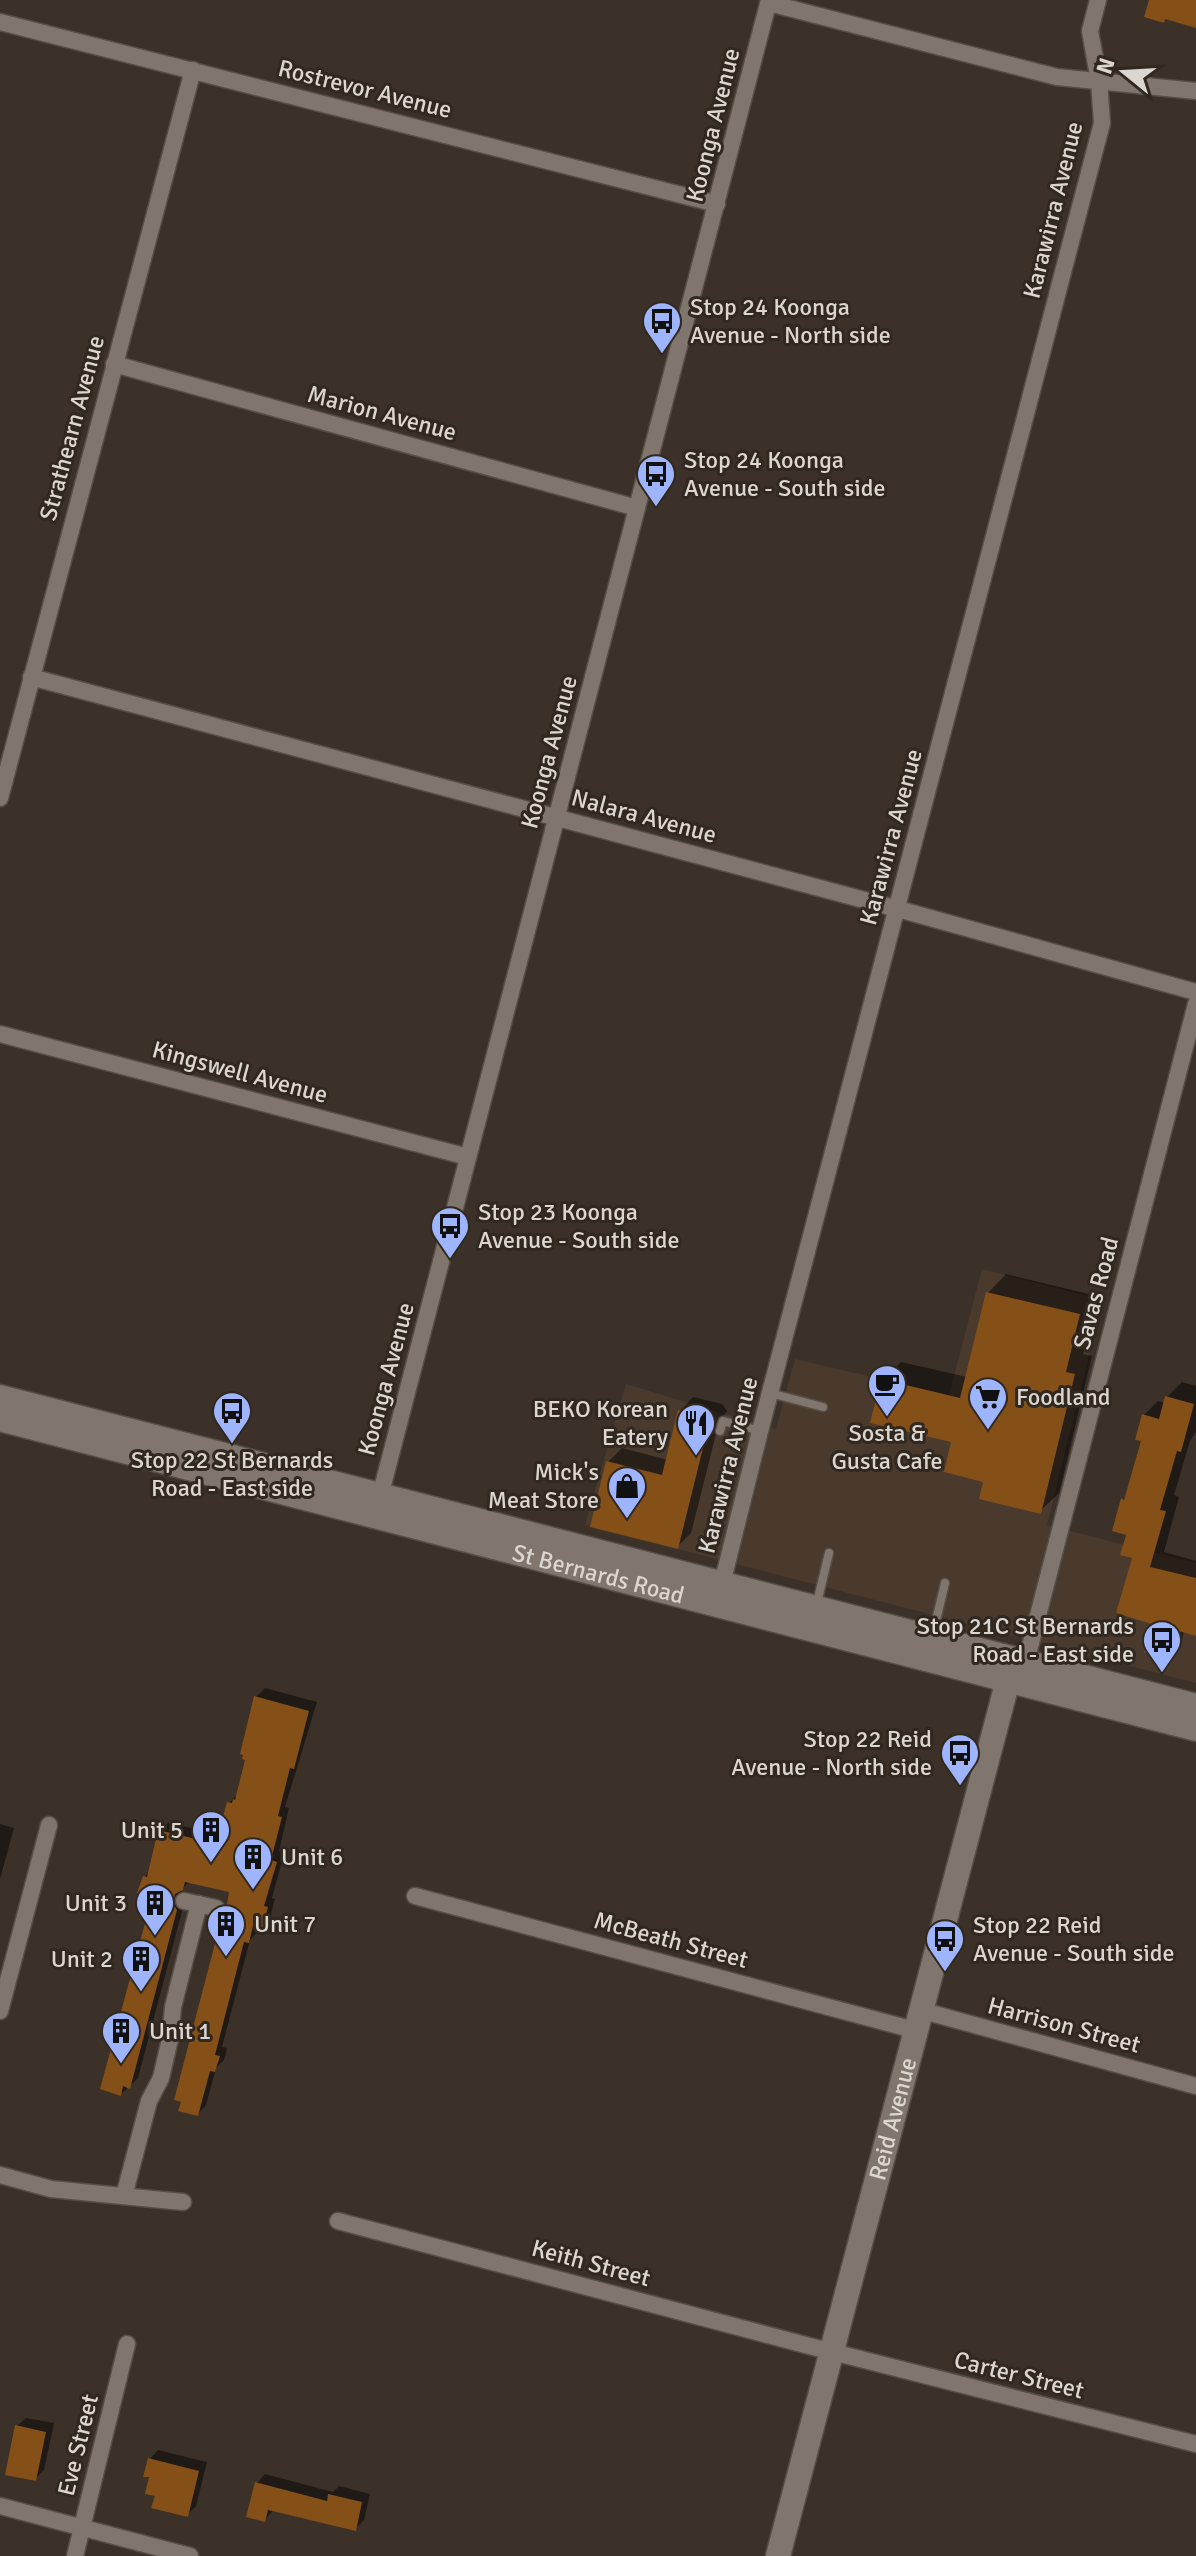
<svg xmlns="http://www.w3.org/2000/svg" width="1196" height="2556" font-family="Signika,sans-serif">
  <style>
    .built { fill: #493a2d }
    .shadow { fill: #0007 }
    .building { fill: #854f18 }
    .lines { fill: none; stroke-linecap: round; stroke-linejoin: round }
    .lane-casing { stroke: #564e47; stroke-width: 11 }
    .street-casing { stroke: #564e47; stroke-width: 19 }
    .secondary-casing { stroke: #564e47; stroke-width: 27 }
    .lane { stroke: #81766d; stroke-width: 8 }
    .street { stroke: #81766d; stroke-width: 16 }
    .secondary { stroke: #81766d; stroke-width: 24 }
    .labels { text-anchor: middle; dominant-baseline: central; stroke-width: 6; stroke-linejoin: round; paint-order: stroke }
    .street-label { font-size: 24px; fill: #dcd6d1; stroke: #312820 }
    .poi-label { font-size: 24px; fill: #dcd6d1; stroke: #312820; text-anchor: start }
  </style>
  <rect width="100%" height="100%" fill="#3b3129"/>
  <polygon class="built" points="982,1269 1103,1300 1047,1525 1196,1563 1196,1683 585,1525 626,1384 776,1429 795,1359 949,1395"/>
  <g class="shadow">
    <polygon points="1006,1274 1097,1296 1083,1354 1092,1356 1059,1493 1040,1511 986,1480 953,1441 883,1380 901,1362 967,1377 988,1293"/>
    <polygon points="1182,1382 1196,1386 1196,1432 1190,1441 1174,1495 1179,1497 1164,1552 1196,1561 1196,1634 1184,1631 1182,1641 1167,1656 1154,1622 1134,1557 1123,1500 1128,1494 1144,1440 1144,1415 1158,1401 1165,1403 1167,1397"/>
    <polygon points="693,1397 722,1404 727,1411 719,1422 691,1533 677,1547 608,1462 622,1448 668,1460 680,1411"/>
    <polygon points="265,1688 317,1702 285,1807 289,1808 279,1851 284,1853 272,1898 275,1899 270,1918 261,1927 259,1926 257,1932 250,1940 222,2047 227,2048 224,2060 216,2068 206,2105 198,2114 231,1890 190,1881 183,1888 181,1894 185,1900 138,2078 121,2094 149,1915 144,1878 150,1871 159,1831 168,1823 215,1833 223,1825 229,1803 238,1794 248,1759 256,1697"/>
    <polygon points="0,1824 14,1828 0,1879"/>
    <polygon points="26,2418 54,2423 44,2470 35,2479 17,2426"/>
    <polygon points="158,2450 207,2462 196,2506 187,2515 157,2495 150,2459"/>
    <polygon points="265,2474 333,2492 339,2486 370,2494 364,2520 355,2529 273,2511 264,2520 257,2483"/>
  </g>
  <g class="building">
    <polygon points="1149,0 1196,0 1196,28 1165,19 1164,23 1144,17"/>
    <polygon points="986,1292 1080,1314 1066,1372 1075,1374 1041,1514 979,1499 983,1482 944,1472 951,1442 870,1423 881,1379 960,1398"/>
    <polygon points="1165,1396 1194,1404 1181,1452 1177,1451 1160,1510 1166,1511 1150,1567 1196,1578 1196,1636 1175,1630 1168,1658 1144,1652 1152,1624 1116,1613 1132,1558 1120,1555 1126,1535 1112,1531 1121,1498 1124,1500 1141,1441 1135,1440 1142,1414 1159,1419"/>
    <polygon points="678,1410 708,1418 714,1425 713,1430 706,1436 678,1549 590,1527 606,1461 662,1475"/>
    <polygon points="254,1696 309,1711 294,1769 290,1768 278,1816 282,1817 271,1860 277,1862 264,1906 268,1907 262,1929 253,1926 249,1943 244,1942 215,2055 220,2056 215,2072 210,2071 198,2116 178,2111 181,2102 174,2100 222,1917 226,1911 229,1892 185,1882 183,1890 175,1894 173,1904 177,1910 130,2089 123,2086 121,2096 100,2089 147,1916 142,1915 145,1896 137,1893 143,1876 147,1877 158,1830 209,1842 212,1833 218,1835 227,1802 232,1803 233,1799 235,1800 245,1760 242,1759 243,1755 240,1754"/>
    <polygon points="15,2425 46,2432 36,2481 5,2475"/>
    <polygon points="148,2458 199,2471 188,2517 151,2508 155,2496 145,2494 149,2477 143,2477"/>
    <polygon points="255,2482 327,2501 328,2494 362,2502 356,2531 268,2510 265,2522 246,2517"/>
  </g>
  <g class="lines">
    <g class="lane-casing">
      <g id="lane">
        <polyline points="770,1393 823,1407"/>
        <polyline points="720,1431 723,1421 760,1431"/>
        <polyline points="816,1607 829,1553"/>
        <polyline points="933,1633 945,1583"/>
      </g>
    </g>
    <g class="street-casing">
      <g id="street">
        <polyline points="769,3 1057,77 1196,91"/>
        <polyline points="0,22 717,204"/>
        <polyline points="114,364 637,508"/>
        <polyline points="31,677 898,909 1196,992"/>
        <polyline points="0,798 193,70"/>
        <polyline points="0,1034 468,1157"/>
        <polyline points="378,1504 769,0"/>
        <polyline points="720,1592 760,1431 1102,123 1099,81 1090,31 1098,0"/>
        <polyline points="1021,1667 1026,1662 1196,1004"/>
        <polyline points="415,1896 914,2030"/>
        <polyline points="184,1901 216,1908"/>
        <polyline points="920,2010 1196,2086"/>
        <polyline points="0,2011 49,1825"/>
        <polyline points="0,2175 51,2189 183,2202"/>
        <polyline points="124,2196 149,2101 161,2078 170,2039 173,2007 199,1904"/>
        <polyline points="338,2221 817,2348 1196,2444"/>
        <polyline points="0,2506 190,2556"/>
        <polyline points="75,2556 127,2344"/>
      </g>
    </g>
    <g class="secondary-casing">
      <g id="secondary">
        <polyline points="0,1397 1196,1706"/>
        <path id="s1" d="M0,1419l1196,310"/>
        <path id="s2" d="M778,2556l230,-876"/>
      </g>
    </g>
    <use href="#lane" class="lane"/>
    <use href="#street" class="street"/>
    <use href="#secondary" class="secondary"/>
  </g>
  <defs>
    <g id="bus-pin" transform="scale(2)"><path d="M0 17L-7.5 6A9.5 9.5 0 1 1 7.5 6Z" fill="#9eb4fd" stroke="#312820"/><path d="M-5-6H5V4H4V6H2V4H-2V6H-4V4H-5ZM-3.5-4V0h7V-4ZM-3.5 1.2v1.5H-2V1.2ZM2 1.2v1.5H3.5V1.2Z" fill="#111"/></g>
    <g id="cafe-pin" transform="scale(2)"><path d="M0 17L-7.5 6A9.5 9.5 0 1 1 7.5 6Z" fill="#9eb4fd" stroke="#312820"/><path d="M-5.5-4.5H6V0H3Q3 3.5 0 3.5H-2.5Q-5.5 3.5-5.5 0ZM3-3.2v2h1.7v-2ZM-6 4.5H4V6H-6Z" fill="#111"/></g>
    <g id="supermarket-pin" transform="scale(2)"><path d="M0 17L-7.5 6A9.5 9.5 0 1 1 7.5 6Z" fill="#9eb4fd" stroke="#312820"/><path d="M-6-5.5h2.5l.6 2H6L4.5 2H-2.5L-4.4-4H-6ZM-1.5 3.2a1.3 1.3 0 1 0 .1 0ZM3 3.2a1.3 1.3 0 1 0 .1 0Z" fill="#111"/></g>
    <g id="restaurant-pin" transform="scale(2)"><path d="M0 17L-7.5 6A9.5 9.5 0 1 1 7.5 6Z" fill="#9eb4fd" stroke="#312820"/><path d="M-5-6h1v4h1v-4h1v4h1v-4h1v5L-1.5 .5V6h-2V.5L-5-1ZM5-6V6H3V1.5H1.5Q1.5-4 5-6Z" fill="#111"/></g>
    <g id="shop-pin" transform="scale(2)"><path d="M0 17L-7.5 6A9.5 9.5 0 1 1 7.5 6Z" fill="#9eb4fd" stroke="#312820"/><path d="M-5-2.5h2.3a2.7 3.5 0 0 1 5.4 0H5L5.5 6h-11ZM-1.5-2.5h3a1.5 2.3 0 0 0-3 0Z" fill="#111"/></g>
    <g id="building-pin" transform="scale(2)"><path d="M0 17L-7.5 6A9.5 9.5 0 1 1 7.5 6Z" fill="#9eb4fd" stroke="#312820"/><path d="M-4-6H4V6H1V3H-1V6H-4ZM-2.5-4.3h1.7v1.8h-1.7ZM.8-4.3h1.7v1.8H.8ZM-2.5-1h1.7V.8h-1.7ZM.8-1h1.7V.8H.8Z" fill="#111"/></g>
  </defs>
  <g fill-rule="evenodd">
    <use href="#bus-pin" x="662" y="321"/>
    <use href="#bus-pin" x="656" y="474"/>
    <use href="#bus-pin" x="450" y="1226"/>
    <use href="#cafe-pin" x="887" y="1384"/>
    <use href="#supermarket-pin" x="988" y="1397"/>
    <use href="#bus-pin" x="232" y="1411"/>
    <use href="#restaurant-pin" x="696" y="1423"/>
    <use href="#shop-pin" x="627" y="1486"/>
    <use href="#bus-pin" x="1162" y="1640"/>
    <use href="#bus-pin" x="960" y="1753"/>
    <use href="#building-pin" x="211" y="1830"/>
    <use href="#building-pin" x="253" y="1857"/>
    <use href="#building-pin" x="155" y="1903"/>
    <use href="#building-pin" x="226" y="1924"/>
    <use href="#bus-pin" x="945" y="1939"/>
    <use href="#building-pin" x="141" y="1959"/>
    <use href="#building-pin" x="121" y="2031"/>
  </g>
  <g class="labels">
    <g class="street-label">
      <text transform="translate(365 89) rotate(14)">Rostrevor Avenue</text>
      <text transform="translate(713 125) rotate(-76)">Koonga Avenue</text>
      <text transform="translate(1053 210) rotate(-76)">Karawirra Avenue</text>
      <text transform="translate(382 413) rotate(15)">Marion Avenue</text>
      <text transform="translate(72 428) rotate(-75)">Strathearn Avenue</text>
      <text transform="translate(549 752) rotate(-75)">Koonga Avenue</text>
      <text transform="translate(644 816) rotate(15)">Nalara Avenue</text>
      <text transform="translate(891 837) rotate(-75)">Karawirra Avenue</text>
      <text transform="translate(240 1072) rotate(15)">Kingswell Avenue</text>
      <text transform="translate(1096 1293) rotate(-75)">Savas Road</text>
      <text transform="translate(386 1379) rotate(-75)">Koonga Avenue</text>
      <text transform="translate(728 1465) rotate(-76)">Karawirra Avenue</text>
      <text stroke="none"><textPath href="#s1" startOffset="618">St Bernards Road</textPath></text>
      <text transform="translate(671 1940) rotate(15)">McBeath Street</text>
      <text transform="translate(1064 2025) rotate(15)">Harrison Street</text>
      <text stroke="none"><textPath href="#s2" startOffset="452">Reid Avenue</textPath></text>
      <text transform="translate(591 2263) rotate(15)">Keith Street</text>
      <text transform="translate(1019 2375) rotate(14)">Carter Street</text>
      <text transform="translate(78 2445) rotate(-76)">Eve Street</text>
    </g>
    <g class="poi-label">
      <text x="690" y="307">Stop 24 Koonga<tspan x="690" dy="28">Avenue - North side</tspan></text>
      <text x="684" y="460">Stop 24 Koonga<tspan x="684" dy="28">Avenue - South side</tspan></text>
      <text x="478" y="1212">Stop 23 Koonga<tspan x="478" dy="28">Avenue - South side</tspan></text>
      <text x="1016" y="1397">Foodland</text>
      <text x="668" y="1409" text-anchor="end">BEKO Korean<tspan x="668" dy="28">Eatery</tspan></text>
      <text x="887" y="1433" text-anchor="middle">Sosta &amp;<tspan x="887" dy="28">Gusta Cafe</tspan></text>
      <text x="232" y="1460" text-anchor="middle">Stop 22 St Bernards<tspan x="232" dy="28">Road - East side</tspan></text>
      <text x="599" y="1472" text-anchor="end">Mick's<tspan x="599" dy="28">Meat Store</tspan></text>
      <text x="1134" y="1626" text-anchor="end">Stop 21C St Bernards<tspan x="1134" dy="28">Road - East side</tspan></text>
      <text x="932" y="1739" text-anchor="end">Stop 22 Reid<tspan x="932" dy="28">Avenue - North side</tspan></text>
      <text x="183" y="1830" text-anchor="end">Unit 5</text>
      <text x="281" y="1857">Unit 6</text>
      <text x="127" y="1903" text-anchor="end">Unit 3</text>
      <text x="254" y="1924">Unit 7</text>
      <text x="973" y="1925">Stop 22 Reid<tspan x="973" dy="28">Avenue - South side</tspan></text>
      <text x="113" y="1959" text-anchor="end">Unit 2</text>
      <text x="149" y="2031">Unit 1</text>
    </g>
  </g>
  <g transform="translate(1124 72) rotate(288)" stroke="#312820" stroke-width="6" paint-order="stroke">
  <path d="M0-6L14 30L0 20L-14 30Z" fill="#dcd6d1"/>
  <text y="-12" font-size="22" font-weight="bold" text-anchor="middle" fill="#dcd6d1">N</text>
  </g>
</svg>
